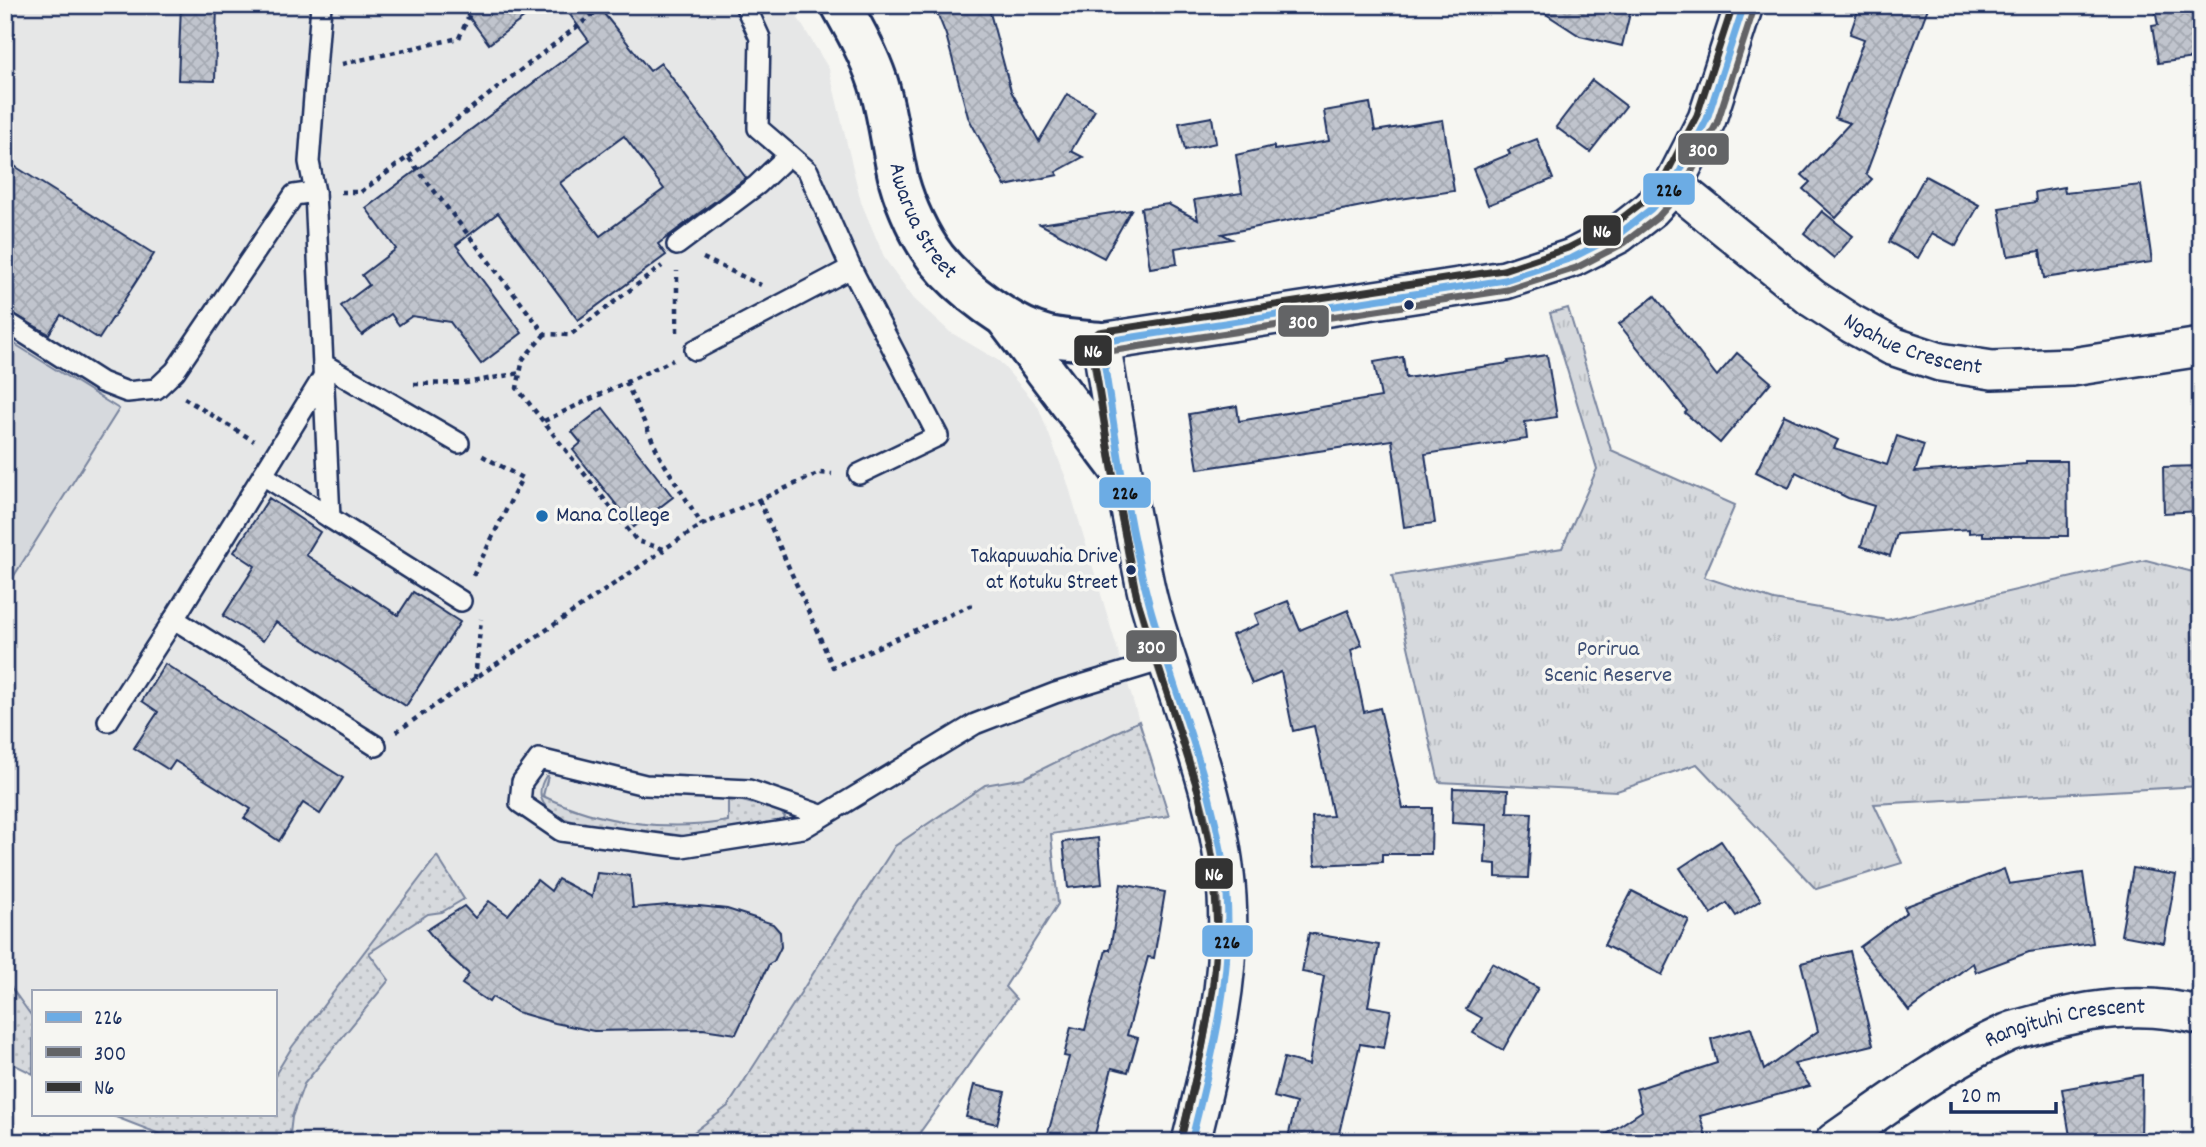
<svg xmlns="http://www.w3.org/2000/svg" width="2206" height="1147" font-family="Dekko,sans-serif">
  <style>
    .built { fill: #e6e7e7 }
    .grass { fill: url(#grass-dots); stroke: #78849e; stroke-width: 2 }
    .park { fill: url(#park-tufts); stroke: #78849e; stroke-width: 2 }
    .pitch { fill: #d6d9dd; stroke: #78849e; stroke-width: 2 }
    .building { fill: url(#building-cross-hatch); stroke: #1b2f5e; stroke-width: 2; fill-rule: evenodd }
    .lines { fill: none; stroke-linecap: round; stroke-linejoin: round }
    .service-casing { stroke: #1b2f5e; stroke-width: 24 }
    .minor-casing { stroke: #1b2f5e; stroke-width: 42 }
    .tertiary-casing { stroke: #1b2f5e; stroke-width: 44 }
    .path { stroke: #1b2f5e; stroke-width: 4.5; stroke-dasharray: 5 5; stroke-linecap: butt }
    .service { stroke: #f6f6f2; stroke-width: 19 }
    .minor { stroke: #f6f6f2; stroke-width: 37 }
    .tertiary { stroke: #f6f6f2; stroke-width: 38 }
    .bus-1-casing { stroke: #f6f6f2; stroke-width: 12 }
    .bus-2-casing { stroke: #f6f6f2; stroke-width: 12 }
    .bus-3-casing { stroke: #f6f6f2; stroke-width: 12 }
    .bus-1 { stroke: #6cace4; stroke-width: 7 }
    .bus-2 { stroke: #636466; stroke-width: 7 }
    .bus-3 { stroke: #333; stroke-width: 7 }
    .bus-dot { fill: #1b2f5e; stroke: #f6f6f2; stroke-width: 2.5 }
    .poi-dot { fill: #1f6fb2; stroke: #f6f6f2; stroke-width: 2.5 }
    .labels { text-anchor: middle; dominant-baseline: central; stroke-width: 7; stroke-linejoin: round; paint-order: stroke }
    .bus-label { font-size: 21px; fill: #1b2f5e; stroke: #f6f6f2; text-anchor: end }
    .street-label { font-size: 23px; fill: #1b2f5e; stroke: #f6f6f2 }
    .poi-label { font-size: 23px; fill: #1b2f5e; stroke: #f6f6f2; text-anchor: start }
    .park-label { font-size: 23px; fill: #405177; stroke: #f6f6f2 }
    .line-badge { stroke: #f6f6f2; stroke-width: 2.5 }
    .badge-label { font-size: 19px; text-anchor: middle; font-weight: bold; fill: #fff }
    .pale-badge-label { font-size: 19px; text-anchor: middle; font-weight: bold; fill: #111 }
  </style>
  <defs>
    <pattern id="grass-dots" width="8" height="8" patternUnits="userSpaceOnUse" patternTransform="scale(1.75)"><rect width="8" height="8" fill="#d6d9dd"/><path d="M2 2h.1M6 6h.1" fill="none" stroke="#b7bbc0" stroke-width="1.8" stroke-linecap="round"/></pattern>
    <pattern id="park-tufts" width="24" height="20" patternUnits="userSpaceOnUse" patternTransform="scale(1.75)"><rect width="24" height="20" fill="#d6d9dd"/><path d="M3 7l-1-3M5 7V3M7 7l1-3M15 17l-1-3M17 17v-4M19 17l1-3" fill="none" stroke="#b7bbc0"/></pattern>
    <pattern id="building-cross-hatch" width="8" height="8" patternUnits="userSpaceOnUse" patternTransform="scale(1.75)"><rect width="8" height="8" fill="#c0c4cd"/><path d="M0 0l8 8M0 8l8-8" fill="none" stroke="#a4a9b2"/></pattern>
  </defs>
  <rect width="100%" height="100%" fill="#f6f6f2"/>
  <filter id="ink" filterUnits="userSpaceOnUse"><feTurbulence type="fractalNoise" baseFrequency=".0143" numOctaves="2"/><feDisplacementMap in="SourceGraphic" scale="14" xChannelSelector="R" yChannelSelector="G"/><feConvolveMatrix kernelMatrix="1 2 1 2 8 2 1 2 1" color-interpolation-filters="sRGB"/></filter>
  <g filter="url(#ink)">
    <polygon class="built" points="5,5 789,5 793,10 829,69 861,202 885,259 914,299 950,332 999,361 1038,406 1067,481 1139,721 1024,778 722,1142 180,1142 108,1114 275,1114 275,991 33,991 33,1074 5,1060"/>
    <g class="grass">
      <polygon points="1139,721 1169,816 1051,834 1058,904 1005,987 1016,999 913,1142 681,1142 728,1106 895,846 985,785 1024,778"/>
      <path d="M546,776h2l-5,20c56,27 123,36 185,25v-19l3,-4 49,13 5,6 -2,4c-32,6 -64,13 -97,15 -26,1 -112,-9 -133,-23 -14,-10 -16,-23 -7,-37z"/>
      <polygon points="437,856 464,899 442,912 428,914 369,953 389,980 304,1084 292,1117 289,1142 180,1142 108,1114 275,1114 275,1075 292,1047"/>
      <polygon points="5,979 33,1018 33,1074 5,1060"/>
    </g>
    <polygon class="park" points="1568,308 1611,450 1735,505 1704,577 1774,600 1887,620 2146,560 2201,574 2201,786 1874,804 1902,863 1816,889 1697,764 1617,791 1439,782 1392,576 1562,548 1597,469 1550,313"/>
    <polygon class="pitch" points="5,338 119,409 5,590"/>
    <g class="building">
      <polygon points="181,5 217,5 215,81 178,80"/>
      <polygon points="460,5 541,5 489,44"/>
      <path d="M563,5h34l53,66 11,-8 85,115 -88,66 8,11 -88,65 -80,-107 -42,32 66,88 -41,31 -31,-42 -38,-6 -13,9 -8,-11 -29,21 -21,-29 28,-21 -7,-10 34,-26 -30,-41 223,-167zM624,136l40,53 -64,47 -40,-53z"/>
      <polygon points="934,5 988,5 1011,91 1039,141 1067,94 1095,110 1071,151 1083,157 1056,172 1058,175 1005,186 968,117 946,35"/>
      <polygon points="1532,5 1632,5 1622,46 1580,36"/>
      <polygon points="1860,5 1929,5 1866,174 1872,179 1836,218 1803,189 1810,182 1802,175 1850,123 1835,118 1864,39 1850,34"/>
      <polygon points="2154,5 2198,5 2201,57 2158,63 2152,26 2158,25"/>
      <polygon points="1592,80 1626,106 1590,152 1556,127"/>
      <polygon points="1370,103 1375,131 1443,120 1454,191 1387,201 1222,234 1232,239 1175,248 1177,264 1150,268 1141,208 1168,204 1198,220 1194,200 1242,193 1236,155 1274,146 1274,150 1329,141 1324,111"/>
      <polygon points="1212,117 1216,143 1185,150 1179,123"/>
      <polygon points="1537,139 1553,179 1488,205 1473,169 1510,154 1508,150"/>
      <polygon points="5,160 154,254 99,339 61,315 49,334 5,309"/>
      <polygon points="1925,176 1979,205 1956,246 1932,233 1918,258 1889,242"/>
      <polygon points="2141,185 2152,262 2044,278 2040,251 2008,256 1999,208 2036,202 2035,192 2064,187 2065,193"/>
      <polygon points="1131,210 1104,258 1040,224"/>
      <polygon points="1822,211 1853,236 1834,258 1804,233"/>
      <polygon points="1655,296 1717,376 1737,353 1771,382 1720,443 1685,413 1687,411 1619,324"/>
      <polygon points="1547,355 1557,417 1525,422 1527,439 1425,454 1435,523 1404,527 1392,440 1198,469 1189,414 1237,406 1239,421 1381,397 1374,362 1403,357 1406,378 1509,363 1508,361"/>
      <polygon points="603,408 673,497 634,527 573,450 581,443 572,432"/>
      <polygon points="1784,415 1838,440 1834,448 1887,465 1897,436 1924,445 1915,472 2026,464 2026,461 2067,461 2068,536 1983,536 1983,532 1969,533 1969,529 1897,534 1890,556 1861,546 1874,506 1848,498 1796,472 1789,488 1756,472"/>
      <polygon points="2201,466 2201,511 2164,513 2163,467"/>
      <polygon points="269,498 320,532 306,555 398,615 413,592 460,622 406,706 276,622 263,641 223,616 255,566 234,552"/>
      <polygon points="1288,601 1300,630 1348,610 1362,645 1351,650 1364,712 1380,708 1403,808 1432,808 1431,854 1382,854 1382,862 1315,865 1312,817 1333,816 1314,726 1293,731 1281,672 1252,684 1232,635 1259,624 1255,614"/>
      <polygon points="165,664 343,778 320,814 303,803 279,841 244,818 251,809 175,761 169,770 134,748 158,712 142,701"/>
      <polygon points="1453,788 1508,790 1507,812 1532,813 1528,878 1496,877 1496,864 1485,863 1487,825 1452,823"/>
      <polygon points="1098,838 1102,884 1068,888 1063,842"/>
      <polygon points="1721,841 1761,900 1736,916 1727,903 1711,914 1680,868"/>
      <polygon points="2133,868 2176,875 2164,943 2121,935"/>
      <polygon points="2004,869 2009,884 2083,873 2093,943 2029,952 1976,972 1973,963 1909,1011 1860,947 1907,912 1904,907"/>
      <polygon points="597,873 630,876 633,908 669,905 699,906 727,909 773,924 780,932 781,947 774,961 769,964 736,1034 703,1029 594,1031 555,1023 517,1012 492,997 489,1002 462,984 469,974 447,954 427,930 464,906 475,918 489,901 508,915 537,880 551,891 558,879 592,897"/>
      <polygon points="1121,884 1165,892 1154,958 1148,957 1127,1035 1138,1038 1128,1072 1112,1068 1093,1142 1064,1142 1047,1137 1069,1057 1064,1056 1071,1027 1085,1030 1106,950 1110,950"/>
      <polygon points="1632,891 1689,920 1662,975 1604,945"/>
      <polygon points="1309,933 1379,945 1368,1006 1391,1010 1384,1048 1360,1044 1337,1142 1287,1142 1296,1103 1274,1097 1284,1058 1309,1065 1324,976 1302,972"/>
      <polygon points="1850,951 1873,1045 1794,1064 1810,1086 1700,1116 1708,1142 1595,1142 1642,1111 1636,1089 1717,1063 1711,1039 1751,1028 1764,1070 1818,1031 1801,963"/>
      <polygon points="1492,963 1538,988 1503,1050 1473,1033 1482,1018 1466,1009"/>
      <polygon points="2142,1075 2141,1142 2071,1142 2062,1089"/>
      <polygon points="974,1085 1005,1092 997,1124 966,1117"/>
    </g>
    <g class="lines">
      <g class="service-casing">
        <g id="service">
          <polyline points="745,5 760,38 758,128 808,171 851,268 938,436 859,474"/>
          <polyline points="315,192 309,162 321,5"/>
          <polyline points="677,245 757,185 789,155"/>
          <polyline points="5,321 101,382 127,392 156,389 175,371 294,195 315,192 330,518 461,601"/>
          <polyline points="695,350 851,268"/>
          <polyline points="323,364 459,443"/>
          <polyline points="323,377 174,619 376,746"/>
          <polyline points="263,475 330,518"/>
          <polyline points="108,721 174,619"/>
          <polyline points="821,815 749,790 645,785 539,759 522,782 520,803 561,831 682,847 803,828 975,724 1055,693 1167,659"/>
        </g>
      </g>
      <g class="minor-casing">
        <g id="minor">
          <path id="s1" d="M1673,185l139,113 40,26 40,22 48,16 52,8 80,-3 129,-20"/>
          <path d="M1191,1142c20,-81 41,-161 36,-245 -6,-100 -48,-190 -75,-285 -7,-22 -10,-45 -15,-67 -14,-67 -25,-135 -36,-203l404,-62 67,-22 47,-24 32,-25 22,-24 34,-66 37,-114"/>
          <path id="s2" d="M1834,1142c56,-39 111,-81 173,-109 9,-4 20,-6 30,-9 53,-16 110,-23 164,-8"/>
        </g>
      </g>
      <g class="tertiary-casing">
        <g id="tertiary">
          <path id="s3" d="M841,5c14,25 28,50 37,77 10,32 13,66 21,99 7,25 21,56 37,77 24,30 74,69 112,78 17,4 36,4 53,6"/>
          <polyline points="1006,319 1121,471"/>
        </g>
      </g>
      <g class="path">
        <polyline points="342,64 459,38 474,5"/>
        <polyline points="408,157 605,5"/>
        <polyline points="341,192 361,192 408,157 545,334 570,335 662,266"/>
        <polyline points="703,258 761,285"/>
        <polyline points="677,332 677,271"/>
        <polyline points="545,334 523,359 517,388 637,541 664,549 702,525 820,473 832,474"/>
        <polyline points="626,382 660,457 702,525"/>
        <polyline points="414,384 466,383 520,373"/>
        <polyline points="184,398 254,441"/>
        <polyline points="544,421 673,360"/>
        <polyline points="759,500 833,667 974,604"/>
        <polyline points="473,576 522,478 481,455"/>
        <polyline points="475,679 481,619"/>
        <polyline points="396,732 664,550"/>
      </g>
      <use href="#service" class="service"/>
      <use href="#minor" class="minor"/>
      <use href="#tertiary" class="tertiary"/>
      <g class="bus-1-casing">
        <g id="bus-1">
          <path d="M1101,342c14,87 25,176 48,261 27,98 70,191 78,293 6,83 -16,166 -36,246"/>
          <polyline points="1101,342 1505,280 1572,258 1619,234 1651,209 1673,185 1707,119 1744,5"/>
        </g>
      </g>
      <g class="bus-2-casing">
        <g id="bus-2">
          <path d="M1091,344c10,64 21,129 34,192 4,25 8,49 15,73 27,96 72,190 77,291 3,81 -17,161 -36,239"/>
          <polyline points="1103,352 1507,290 1576,268 1624,243 1658,217 1682,190 1717,123 1754,8"/>
        </g>
      </g>
      <g class="bus-3-casing">
        <polyline id="bus-3" points="1181,1139 1202,1049 1213,989 1217,928 1213,861 1198,791 1137,598 1108,446 1091,338 1099,332 1503,270 1568,248 1613,225 1644,201 1664,179 1697,115 1733,5"/>
      </g>
      <use href="#bus-1" class="bus-1"/>
      <use href="#bus-2" class="bus-2"/>
      <use href="#bus-3" class="bus-3"/>
    </g>
  </g>
  <g class="bus-dot">
    <circle cx="1409" cy="305" r="6"/>
    <circle cx="1131" cy="570" r="6"/>
  </g>
  <circle class="poi-dot" cx="542" cy="516" r="7"/>
  <g class="labels">
    <g class="bus-label">
      <text x="1118" y="558">Takapuwahia Drive<tspan x="1118" dy="26">at Kotuku Street</tspan></text>
    </g>
    <g class="street-label">
      <text stroke="none"><textPath href="#s3" startOffset="233">Awarua Street</textPath></text>
      <text stroke="none"><textPath href="#s1" startOffset="292">Ngahue Crescent</textPath></text>
      <text stroke="none"><textPath href="#s2" startOffset="264">Rangituhi Crescent</textPath></text>
    </g>
    <g class="poi-label">
      <text x="556" y="516">Mana College</text>
    </g>
    <g class="park-label">
      <text x="1608" y="650">Porirua<tspan x="1608" dy="26">Scenic Reserve</tspan></text>
    </g>
  </g>
  <g class="line-badge">
    <rect x="1677" y="132" width="53" height="34" rx="7" fill="#636466"/>
    <rect x="1642" y="172" width="54" height="34" rx="7" fill="#6cace4"/>
    <rect x="1582" y="214" width="40" height="33" rx="7" fill="#333"/>
    <rect x="1277" y="304" width="53" height="34" rx="7" fill="#636466"/>
    <rect x="1073" y="334" width="40" height="33" rx="7" fill="#333"/>
    <rect x="1098" y="476" width="54" height="33" rx="7" fill="#6cace4"/>
    <rect x="1125" y="629" width="53" height="34" rx="7" fill="#636466"/>
    <rect x="1194" y="857" width="40" height="33" rx="7" fill="#333"/>
    <rect x="1201" y="924" width="53" height="34" rx="7" fill="#6cace4"/>
  </g>
  <g class="badge-label">
    <text x="1703" y="156">300</text>
    <text x="1602" y="237">N6</text>
    <text x="1303" y="328">300</text>
    <text x="1093" y="357">N6</text>
    <text x="1151" y="653">300</text>
    <text x="1214" y="880">N6</text>
  </g>
  <g class="pale-badge-label">
    <text x="1669" y="196">226</text>
    <text x="1125" y="499">226</text>
    <text x="1227" y="948">226</text>
  </g>
  <rect width="2206" height="1147" fill="none" stroke="#f6f6f2" stroke-width="28"/>
  <rect x="14" y="14" width="2178" height="1119" fill="none" stroke="#1b2f5e" stroke-width="2.5" filter="url(#ink)"/>
  <rect x="32" y="990" width="245" height="126" fill="#f6f6f2" stroke="#9ea6b7" stroke-width="2"/>
  <rect x="46" y="1012" width="35" height="10" fill="#6cace4" stroke="#9ea6b7" stroke-width="2"/>
  <text x="94" y="1024" font-size="21" fill="#1b2f5e">226</text>
  <rect x="46" y="1047" width="35" height="10" fill="#636466" stroke="#9ea6b7" stroke-width="2"/>
  <text x="94" y="1060" font-size="21" fill="#1b2f5e">300</text>
  <rect x="46" y="1082" width="35" height="10" fill="#333333" stroke="#9ea6b7" stroke-width="2"/>
  <text x="94" y="1094" font-size="21" fill="#1b2f5e">N6</text>
  <path d="M1951 1102v10h105v-10" fill="none" stroke="#1b2f5e" stroke-width="3.5"/>
  <text x="1961" y="1102" font-size="21" fill="#1b2f5e" stroke="#f6f6f2" stroke-width="5" paint-order="stroke">20 m</text>
</svg>
